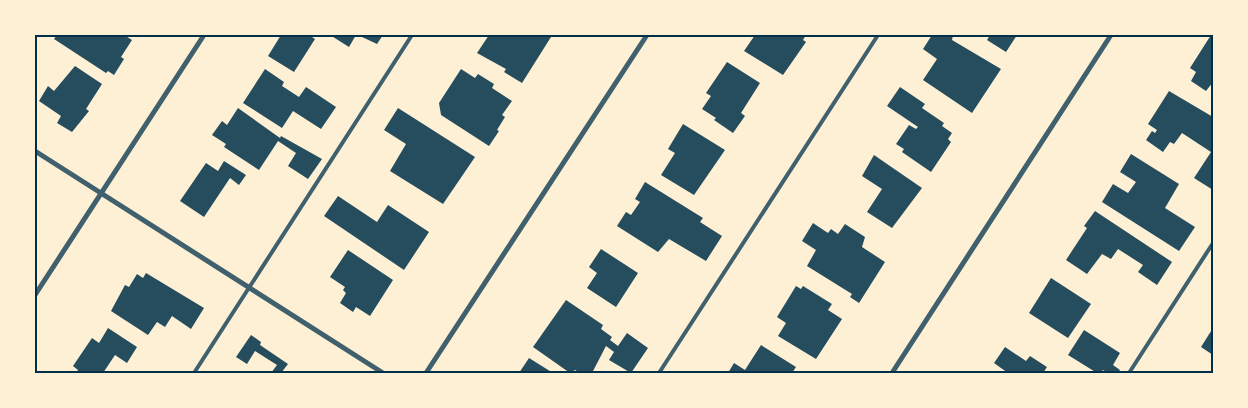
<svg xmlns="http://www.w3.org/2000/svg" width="1248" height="408" font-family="'Work Sans',sans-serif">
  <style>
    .building { fill: #264d5e }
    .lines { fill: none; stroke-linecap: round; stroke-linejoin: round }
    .service { stroke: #3f606c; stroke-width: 4 }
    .minor { stroke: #3f606c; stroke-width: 5 }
    .neatline { fill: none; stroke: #003049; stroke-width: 2 }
  </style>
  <rect width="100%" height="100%" fill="#fdf0d5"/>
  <g class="building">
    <polygon points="57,35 124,35 132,40 121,57 124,59 114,75 108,71 106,73 54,39"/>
    <polygon points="281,35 309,35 315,39 294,72 268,56"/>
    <polygon points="330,35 356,35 349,47"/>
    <polygon points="364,35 383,35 377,44 362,37"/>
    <polygon points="489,35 548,35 551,37 522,83 504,72 506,69 477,53"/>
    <polygon points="755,35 806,35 803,40 806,42 783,75 744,51"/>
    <polygon points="932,35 953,35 952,40 1001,69 972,113 923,80 937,59 923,49"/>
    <polygon points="990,35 1017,35 1006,52 987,40"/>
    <polygon points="1211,35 1213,36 1213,82 1206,91 1191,81 1196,72 1190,68"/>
    <polygon points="727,62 760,83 741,113 745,116 733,133 714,120 716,118 702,109 711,96 706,93"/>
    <polygon points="75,66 102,84 86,109 89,111 72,132 57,123 61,116 39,101 48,86 54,91"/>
    <polygon points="265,69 284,82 282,86 299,97 306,87 336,107 321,129 293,111 282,128 243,103"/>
    <polygon points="461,69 475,78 478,74 494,84 492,88 512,101 502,115 505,117 497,130 499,131 489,146 441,115 439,103"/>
    <polygon points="900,87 925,104 922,108 944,123 942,126 952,133 948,139 951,142 931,172 902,152 904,149 896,144 909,125 916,129 918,127 887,106"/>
    <polygon points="1169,91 1213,117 1213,190 1194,178 1211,152 1182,133 1174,144 1170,142 1163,152 1146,140 1152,131 1155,133 1157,130 1148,124"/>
    <polygon points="238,108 280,138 281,136 322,159 308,179 288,166 296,153 278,141 259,170 224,147 226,144 212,135 222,121 227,125"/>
    <polygon points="398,108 475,157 443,204 390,171 406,144 384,130"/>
    <polygon points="683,124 725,150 694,195 661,175 675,153 668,149"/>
    <polygon points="1131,154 1179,184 1165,208 1195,227 1179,251 1102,202 1113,184 1128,193 1136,182 1120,172"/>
    <polygon points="874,155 922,188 892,228 867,212 882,189 862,176"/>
    <polygon points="224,161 246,175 239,185 230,178 204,217 180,201 206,163 218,171"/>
    <polygon points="645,182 703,218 700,222 722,236 706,261 669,239 658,252 617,226 626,212 631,215 640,202 635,199"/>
    <polygon points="338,196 377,222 388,205 429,232 404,270 324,216"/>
    <polygon points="1095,211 1172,262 1157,285 1138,272 1143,265 1118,249 1111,259 1102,254 1087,274 1066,260 1087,228 1084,226"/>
    <polygon points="813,223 828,233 831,229 838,234 845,224 865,237 862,247 885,262 859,303 850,297 852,294 807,266 816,250 802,241"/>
    <polygon points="601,249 638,273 616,307 587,288 597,273 589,267"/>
    <polygon points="348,250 393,280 370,316 356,307 353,312 340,303 346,293 343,290 345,287 330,277"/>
    <polygon points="146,273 204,308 191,329 172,316 165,327 157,322 148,335 111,311 125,285 129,287 137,274 143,278"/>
    <polygon points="1051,278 1091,304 1068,338 1029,313"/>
    <polygon points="796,286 801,289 803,286 832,304 828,310 842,319 816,359 778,336 786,323 777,317"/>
    <polygon points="566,300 603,325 601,329 612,337 610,340 618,346 627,333 648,348 631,373 609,360 614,352 606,346 592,373 580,373 575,370 570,373 533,347"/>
    <polygon points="108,328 137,347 127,363 115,355 103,373 76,373 78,370 73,366 92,338 99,343"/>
    <polygon points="1213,328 1213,355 1201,347"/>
    <polygon points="1084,330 1120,353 1113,365 1120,370 1118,373 1108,373 1103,370 1101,373 1097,373 1068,355"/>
    <polygon points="251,335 261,342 260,345 288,364 281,373 271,373 277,365 255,351 247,364 236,357"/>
    <polygon points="761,345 796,367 792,373 728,373 734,363 745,370"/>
    <polygon points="1005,347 1026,361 1030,356 1047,367 1043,373 1008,373 994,363"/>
    <polygon points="529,358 553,373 519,373"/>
  </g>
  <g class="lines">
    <g class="service">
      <polyline points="194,373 412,35"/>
      <polyline points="659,373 878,35"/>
      <polyline points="1129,373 1213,243"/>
    </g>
    <g class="minor">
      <polyline points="35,151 383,373"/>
      <polyline points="35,295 204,35"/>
      <polyline points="426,373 647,35"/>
      <polyline points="892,373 1111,35"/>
    </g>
  </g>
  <rect width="1248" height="408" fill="none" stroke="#fdf0d5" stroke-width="72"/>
  <rect x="36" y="36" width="1176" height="336" class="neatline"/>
</svg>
